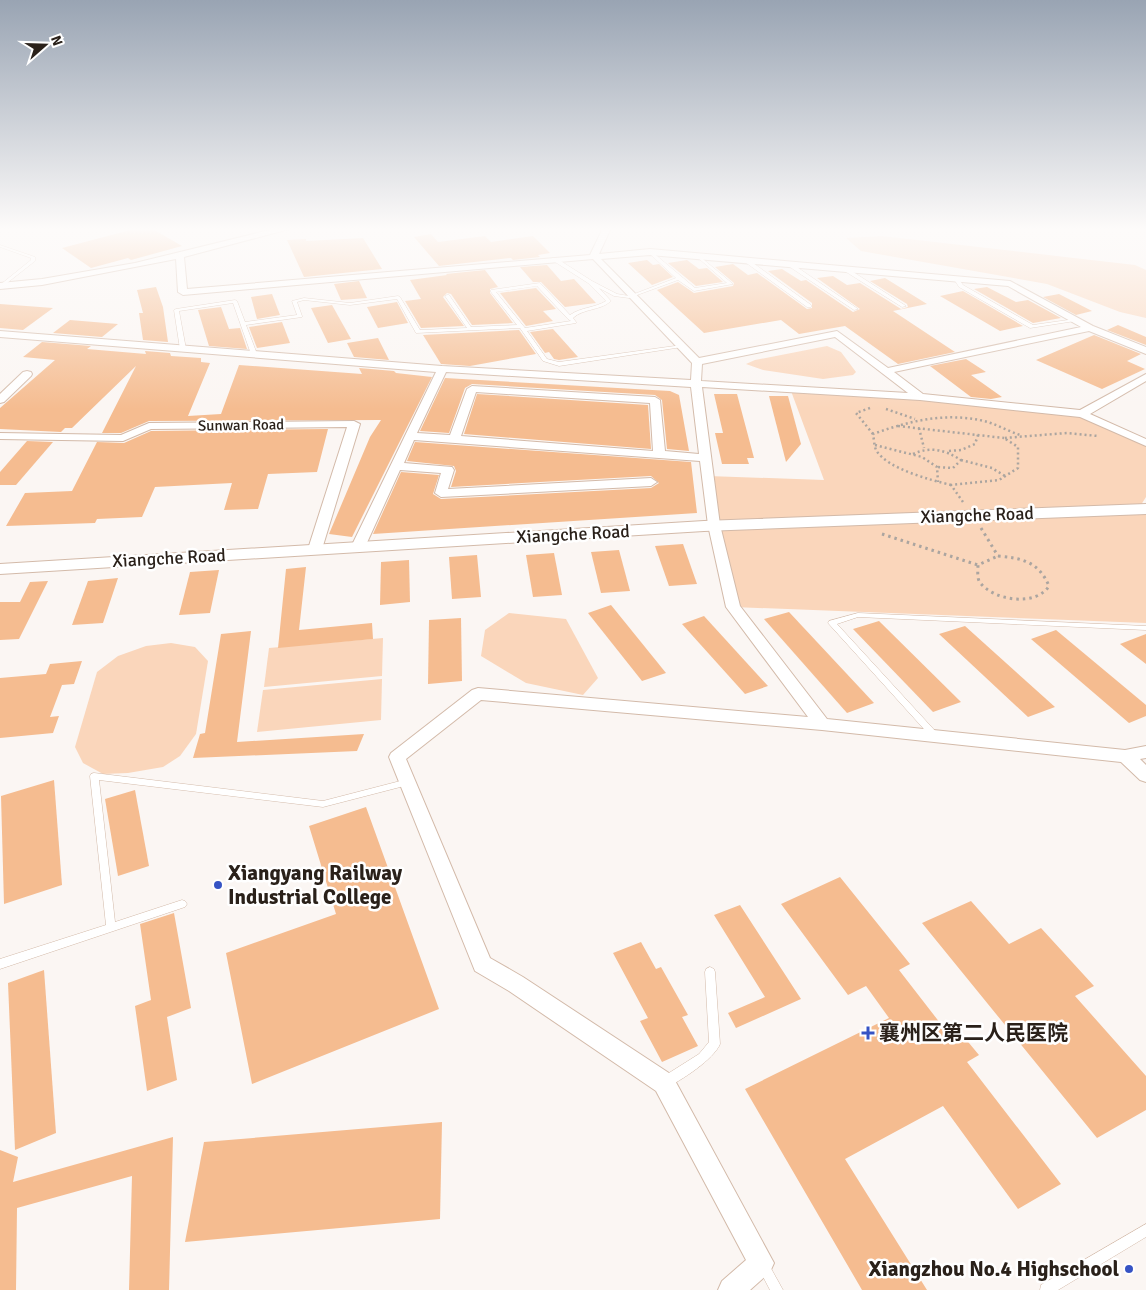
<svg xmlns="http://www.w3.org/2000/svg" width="1146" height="1290" font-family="Signika,'Noto Sans SC',sans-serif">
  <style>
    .green { fill: #fad6bb }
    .building { fill: #f5bc90 }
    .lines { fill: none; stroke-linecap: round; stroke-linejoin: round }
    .service-casing { stroke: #d3baa9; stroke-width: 1 }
    .minor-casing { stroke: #d3baa9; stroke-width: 2 }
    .tertiary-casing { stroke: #d3baa9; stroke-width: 2 }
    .path-far1 { stroke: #aba5a0; stroke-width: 2.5; stroke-dasharray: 2 3; stroke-linecap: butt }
    .path { stroke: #aba5a0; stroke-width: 3; stroke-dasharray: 2.5 4; stroke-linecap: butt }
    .service { fill: #fff; fill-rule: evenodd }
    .minor { fill: #fff; fill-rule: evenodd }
    .tertiary { fill: #fff; fill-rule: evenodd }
    .poi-dot { fill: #3653c4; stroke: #fff; stroke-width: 2 }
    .labels { text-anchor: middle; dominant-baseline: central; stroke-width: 5; stroke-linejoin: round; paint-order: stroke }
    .far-street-label { font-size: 15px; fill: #2a211a; stroke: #fff }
    .street-label { font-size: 18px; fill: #2a211a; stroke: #fff }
    .near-poi-label { font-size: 21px; font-weight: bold; fill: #2a211a; stroke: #fff; text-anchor: start }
  </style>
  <rect width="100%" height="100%" fill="#fbf6f3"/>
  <g class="green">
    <polygon points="882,236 1135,265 1146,270 1146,318 1120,312 1047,284 861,251 846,238"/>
    <polygon points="827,346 841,352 856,372 853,375 823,379 763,370 746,364 755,360"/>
    <polygon points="791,391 920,397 1082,414 1146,443 1146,497 1139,508 1146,511 1146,623 733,607 708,476 824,480"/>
    <polygon points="509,613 566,619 598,678 583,695 526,683 481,656 485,630"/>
    <polygon points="383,638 382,676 264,687 269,648"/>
    <polygon points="171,643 195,647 208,661 196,734 180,756 163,767 128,773 103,774 83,763 75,747 97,672 118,656 146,646"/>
    <polygon points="382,679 381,720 257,732 263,690"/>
  </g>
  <g class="building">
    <polygon points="138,228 151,228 182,246 131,260 128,258 91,268 62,248"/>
    <polygon points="431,234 438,242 485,236 491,242 533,236 550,253 538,255 540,257 513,260 511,258 439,266 414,237"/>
    <polygon points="363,238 382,269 304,277 287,240 306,239 306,241"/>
    <polygon points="647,260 653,265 659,264 673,277 652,285 628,263"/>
    <polygon points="687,260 699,269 707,268 723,282 696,286 668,263"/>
    <polygon points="733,264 748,275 757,273 807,309 812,308 812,303 768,271 782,269 801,281 806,280 853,312 860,309 817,278 833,276 847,285 860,283 901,309 908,307 907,304 870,281 885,278 927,304 893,311 955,352 898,364 845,326 799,334 781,320 704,333 657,290 678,282 694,293 733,286 734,283 715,267"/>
    <polygon points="547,265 561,281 574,279 596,303 565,307 541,282 533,282 520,267"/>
    <polygon points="485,270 498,287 490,289 490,293 513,323 472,325 451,294 447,293 443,297 464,326 421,328 405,301 421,299 410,280 447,275 446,274"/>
    <polygon points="359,281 367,298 341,300 334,284"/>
    <polygon points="156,287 163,307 168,342 143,340 139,313 143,313 137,290"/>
    <polygon points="987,287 1016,302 1028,300 1061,318 1033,323 974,289"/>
    <polygon points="536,288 556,309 543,311 553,321 526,326 500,293"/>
    <polygon points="963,291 1023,326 1000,331 940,296"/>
    <polygon points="272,294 280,315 257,319 251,297"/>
    <polygon points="1059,294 1092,311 1076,315 1043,297"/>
    <polygon points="397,302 408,323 378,328 367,307"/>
    <polygon points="0,304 53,308 23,330 0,328"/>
    <polygon points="332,305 351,339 328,343 311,308"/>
    <polygon points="221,307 229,329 240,328 247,349 209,346 198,310"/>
    <polygon points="70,320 118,324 102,337 53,333"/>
    <polygon points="282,322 290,343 257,348 249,327"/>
    <polygon points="1118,325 1146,337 1146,345 1107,330"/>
    <polygon points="553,329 578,357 559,360 554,359 549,352 545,353 530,332"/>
    <polygon points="519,330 536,354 470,366 441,364 423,335"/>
    <polygon points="1094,335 1141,354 1127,361 1145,369 1102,389 1036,360"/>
    <polygon points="378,338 389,360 354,357 347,343"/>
    <polygon points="42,342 91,346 87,349 146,354 145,351 170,353 171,356 201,358 201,362 210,363 188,416 221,414 239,365 362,374 359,368 394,371 396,373 432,377 352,537 329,534 370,437 381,420 149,421 121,433 102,433 136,366 72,428 65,428 61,432 0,429 0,408 55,360 23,357"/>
    <polygon points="966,359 986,372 971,375 1002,397 991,399 971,397 930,366"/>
    <polygon points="445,378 670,391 679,395 689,451 667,449 662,400 655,395 472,384 465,388 449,433 420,431"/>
    <polygon points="477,394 648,405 651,449 464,434"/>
    <polygon points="714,394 737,394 754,458 747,458 749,464 722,464 715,433 723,433"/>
    <polygon points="769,396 788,396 801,444 786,462"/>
    <polygon points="328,429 317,472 268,474 258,509 224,510 232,483 155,487 142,517 97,519 95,523 6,526 25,493 72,491 97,442 124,443 151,431"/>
    <polygon points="27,441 53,442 16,485 0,485 0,472"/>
    <polygon points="415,442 691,462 697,513 373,534 401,472 439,475 433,494 441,499 651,488 659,483 651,476 451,487 456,471 454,466 407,461"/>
    <polygon points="683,544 697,584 669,586 655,546"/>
    <polygon points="619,550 630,591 601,593 591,552"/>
    <polygon points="554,553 562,595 533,597 526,555"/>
    <polygon points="477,555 481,597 452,599 449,557"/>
    <polygon points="409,560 410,602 380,605 381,562"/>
    <polygon points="306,567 299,630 372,623 373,639 278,648 286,569"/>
    <polygon points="219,570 210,613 179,615 190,572"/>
    <polygon points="118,578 103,623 72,625 88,581"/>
    <polygon points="48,581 19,639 0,640 0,602 20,602 30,582"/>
    <polygon points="611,605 666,673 642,681 588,613"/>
    <polygon points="789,612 874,703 847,713 764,619"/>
    <polygon points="704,616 768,686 745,694 682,624"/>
    <polygon points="461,618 462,681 428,684 429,620"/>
    <polygon points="879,621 961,702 933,712 853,629"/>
    <polygon points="965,626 1055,707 1028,717 939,634"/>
    <polygon points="1056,630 1146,705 1146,716 1129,723 1031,639"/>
    <polygon points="251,631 237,742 364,734 357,751 193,758 200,734 205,733 221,634"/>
    <polygon points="1146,634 1146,664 1120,644"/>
    <polygon points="82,661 74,684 62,685 50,717 59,716 53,733 0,738 0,678 46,674 50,664"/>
    <polygon points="54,780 62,885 4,904 1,796"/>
    <polygon points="135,790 149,866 118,876 105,799"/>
    <polygon points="366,807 439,1009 252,1084 226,953 336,914 309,826"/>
    <polygon points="840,877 910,964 899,970 954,1041 964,1037 979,1055 967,1062 1061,1184 1018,1209 943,1106 845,1159 927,1290 862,1290 745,1089 889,1018 866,986 848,995 781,904"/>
    <polygon points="971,901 1009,944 1041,928 1094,986 1075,996 1146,1076 1146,1110 1097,1138 922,923"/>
    <polygon points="740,905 801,999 736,1028 728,1013 765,997 714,915"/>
    <polygon points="174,913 191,1008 167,1017 177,1080 147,1091 135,1006 151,1000 140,924"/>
    <polygon points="641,942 656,969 661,967 688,1015 682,1017 698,1046 662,1062 640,1021 648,1018 613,953"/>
    <polygon points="44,970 56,1133 15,1150 8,983"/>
    <polygon points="442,1122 440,1219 185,1242 204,1142"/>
    <polygon points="173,1137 169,1290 129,1290 132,1176 17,1208 16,1290 0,1290 0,1150 18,1157 13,1182"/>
  </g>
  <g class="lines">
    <g class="service-casing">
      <g id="service">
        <polygon points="0,245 35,257 35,261 2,287 0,287 0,285 31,260 31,258 0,247"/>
        <path d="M649,251h2l44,37 32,-5 -30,-26 -1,-1 2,-1 35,29 -39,7 -16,-11 -49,18 -15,-2 -15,-8 12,13c-11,10 -27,7 -38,17l3,4v1l-49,8 20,28 12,3 123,-17 2,1 -2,1 -123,19 -16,-5 -23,-33 -104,5 -19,-34 -47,6 -46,-5 -7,2 5,14v1l-56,8 11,29 -3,2 -3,-2 -18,-51 -54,8 7,38 -3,2 -3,-2 -6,-39 2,-1 59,-9 2,1 8,21 52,-7 -5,-14 12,-3 46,5 48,-7 2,1 20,33 47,-2 -22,-32 2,-1h2l22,32 46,-2 -26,-33v-2l49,-7 30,32c11,-8 25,-7 36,-14l-18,-18 -36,-23v-2h4l36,23 25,13 12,2 47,-18 -27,-25zM537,286l31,33 3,2 -46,7 -29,-36z"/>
        <polygon points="745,260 749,260 811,305 811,307 807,307 745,262"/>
        <polygon points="787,263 791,263 858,309 854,310 787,265"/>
        <polygon points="845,268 847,268 906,306 902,307 843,270 843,268"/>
        <polygon points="954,278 958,278 963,285 1033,325 1075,319 1077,320 1075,321 1030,328 959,287 954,279"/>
        <polygon points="858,613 1146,626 1146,630 858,617 837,624 938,734 939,736 938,738 932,738 828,623 829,621"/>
        <polygon points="94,773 323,801 408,779 411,780 412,782 411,784 408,785 323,807 99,780 115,922 182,900 185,901 187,904 185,907 0,969 0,959 106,925 90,776 91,774"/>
        <path d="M710,967l4,2 1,3 5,72c-6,15 -39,37 -55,44l-4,-2 -2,-4 2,-4 38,-24 10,-12 -4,-70 1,-3z"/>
        <polygon points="1146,1224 1146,1237 1058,1290 1040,1290 1041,1285"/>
        <polygon points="764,1261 768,1263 783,1290 770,1290 758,1267 760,1263"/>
      </g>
    </g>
    <g class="minor-casing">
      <g id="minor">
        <path d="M278,228h15l-109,29 3,32 403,-34 13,-27h8l-12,26 51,-5 360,32 83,45 53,21v7l-57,-23 -195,41 29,22 157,16 66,-36v7l-56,33 56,25v7l-66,-29 -160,-17 -218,-13 18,138 20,81 87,113 298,31 21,-4v12l-6,1 6,6v17l-6,-2 -19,-18 -299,-32 -341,-30 -75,59 84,199 33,19 149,98 102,188 -4,9 -20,18h-32l4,-9 24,-21 -90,-169 -147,-100 -34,-20 -86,-214 2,-4 81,-63 6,-2 330,29 -82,-110 -18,-82 -8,-64 -286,-21 -10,23 48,4 2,3 -6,19 203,-11 6,4 -6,4 -210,11 -6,-4 6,-20 -41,-3 -35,77 -7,4 -7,-4 85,-175 -436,-35v-6l442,35 249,14 1,-17 -99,-104 -410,36 -5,-3 -2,-33 -134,26 -42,4v-6l42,-4 93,-16zM650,255l358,31 73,41 -193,41 -51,-37 -138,27 -98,-99zM835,337l73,56 -207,-12 1,-17zM446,372l245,15 8,67 -34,-3 -5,-51 -5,-3 -183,-11 -5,3 -17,46 -33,-2zM476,392l174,11 3,48 -192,-15z"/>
        <polygon points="27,371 31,372 32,374 31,376 4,402 0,403 0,394 23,372"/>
        <polygon points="354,421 360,424 322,549 315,553 308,549 347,427 151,429 123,441 0,439 0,433 121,435 149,423"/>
      </g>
    </g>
    <g class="tertiary-casing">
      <polygon id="tertiary" points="1146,504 1146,514 704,531 0,574 0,564 704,521"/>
    </g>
    <g class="path-far1">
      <polyline points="870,408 856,413 873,434"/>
      <polyline points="886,409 915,419"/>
      <polyline points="898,426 1004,438"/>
      <polyline points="919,428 924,448"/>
      <polyline points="875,445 922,457 937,467 938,482"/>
      <polyline points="949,451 961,450 975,444 978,435"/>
      <path d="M913,454c18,-8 32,-4 48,6l-8,8 -16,-1"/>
      <polyline points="961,460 992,468 1005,476"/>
      <path d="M951,485c-20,-5 -64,-16 -75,-35 -2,-5 -2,-11 -3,-16 36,-13 72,-22 111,-13 12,3 24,10 36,14"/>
      <polyline points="963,502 951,485 999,480 1018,468 1018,447 1004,438 1067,433 1098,436"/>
    </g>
    <g class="path">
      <polyline points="981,528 998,556"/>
      <polyline points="882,534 978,565"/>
      <path d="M998,556c24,2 41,6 51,30 -13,21 -57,15 -70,-5 -2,-5 -1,-11 -1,-16z"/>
    </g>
    <use href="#service" class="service"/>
    <use href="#minor" class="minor"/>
    <use href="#tertiary" class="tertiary"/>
  </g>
  <linearGradient id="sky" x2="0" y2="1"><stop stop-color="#99a4b3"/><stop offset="0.56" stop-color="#fdfbfa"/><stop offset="1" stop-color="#fdfbfa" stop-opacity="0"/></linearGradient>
  <rect width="1146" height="409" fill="url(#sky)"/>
  <g class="poi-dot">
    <circle cx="218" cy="885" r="5"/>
    <path d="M865.5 1025.5h5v5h5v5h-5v5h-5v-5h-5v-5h5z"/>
    <circle cx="1129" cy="1269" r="5"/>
  </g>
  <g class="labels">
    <g class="far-street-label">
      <text transform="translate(241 425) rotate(-1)">Sunwan Road</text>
    </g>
    <g class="street-label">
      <text transform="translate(977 515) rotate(-2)">Xiangche Road</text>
      <text transform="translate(573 534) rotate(-3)">Xiangche Road</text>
      <text transform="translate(169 558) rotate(-3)">Xiangche Road</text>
    </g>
    <g class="near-poi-label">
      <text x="228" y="873">Xiangyang Railway<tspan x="228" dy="24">Industrial College</tspan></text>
      <text x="879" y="1033">襄州区第二人民医院</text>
      <text x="1119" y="1269" text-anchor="end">Xiangzhou No.4 Highschool</text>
    </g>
  </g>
  <g transform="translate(45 45) rotate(70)" stroke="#ffffff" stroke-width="4" paint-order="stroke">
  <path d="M0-4L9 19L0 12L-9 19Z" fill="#2a211a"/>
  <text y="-8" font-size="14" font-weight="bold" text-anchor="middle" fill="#2a211a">N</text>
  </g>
</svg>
